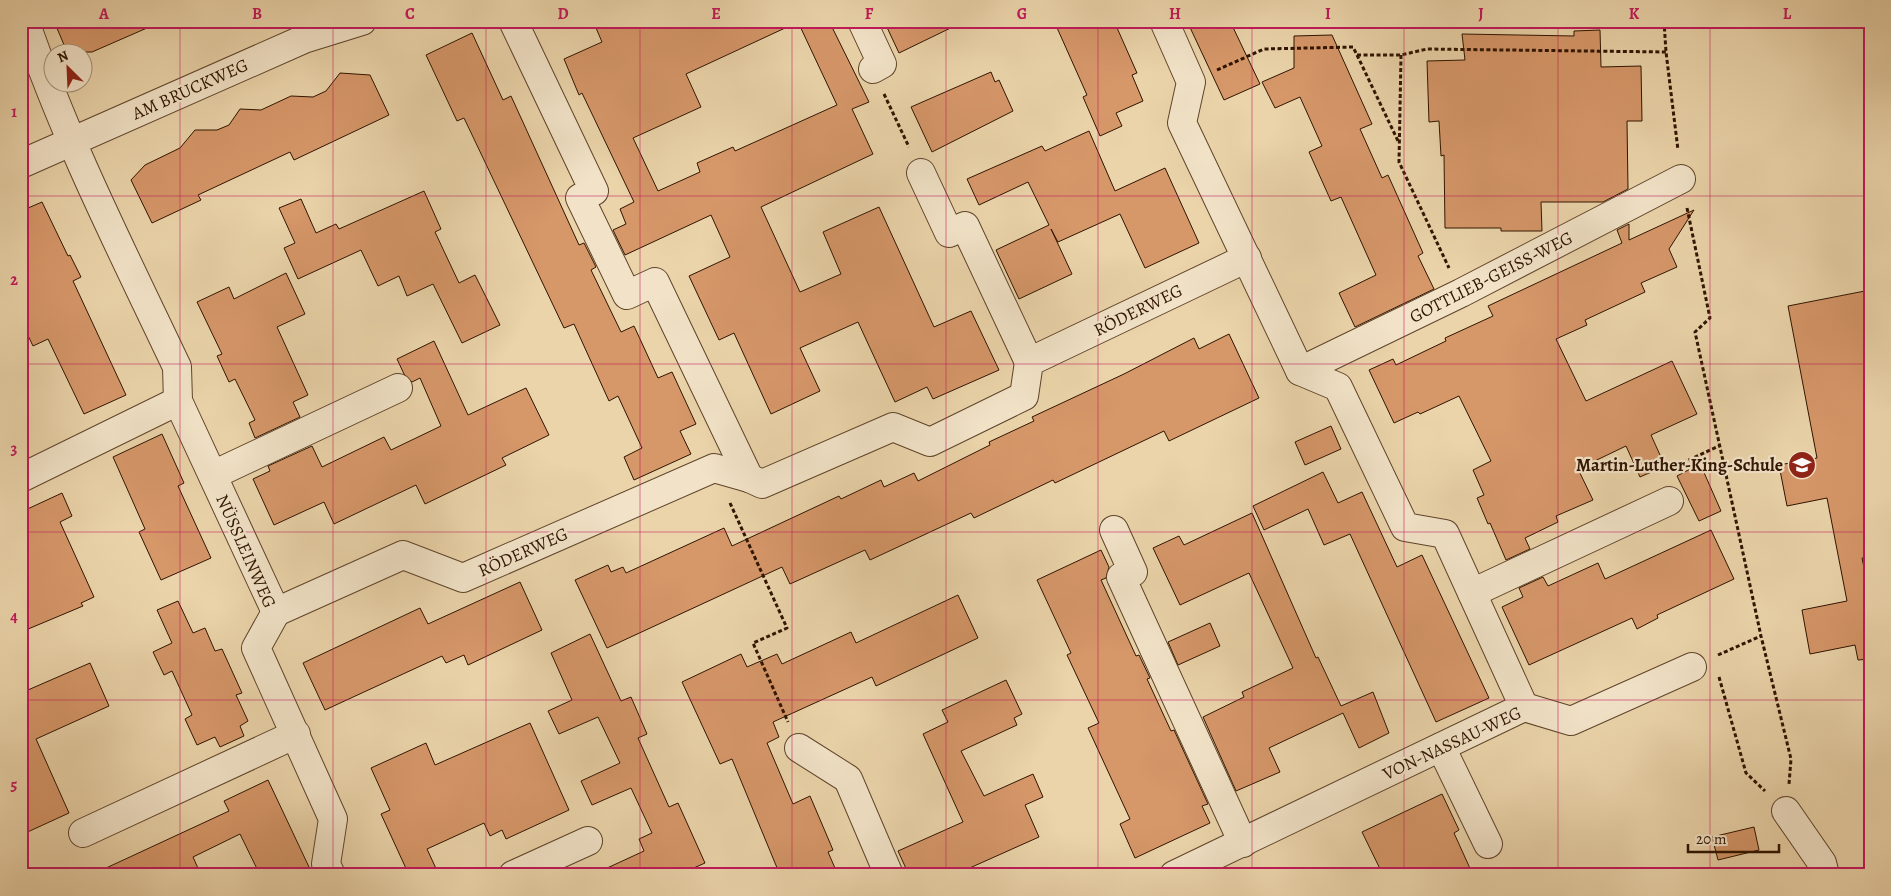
<svg xmlns="http://www.w3.org/2000/svg" width="1891" height="896" font-family="Alegreya,serif">
  <style>
    .building { fill: #d69769; stroke: #2f1400; fill-rule: evenodd }
    .lines { fill: none; stroke-linecap: round; stroke-linejoin: round }
    .minor-casing { stroke: #5e442a; stroke-width: 30 }
    .path { stroke: #2f1400; stroke-width: 3; stroke-dasharray: 4 2.5; stroke-linecap: butt }
    .minor { stroke: #f2e3c8; stroke-width: 28 }
    .grid { fill: none; stroke: #c2185b; stroke-width: 1; stroke-opacity: 0.55 }
    .labels { text-anchor: middle; dominant-baseline: central; stroke-width: 4.5; stroke-linejoin: round; paint-order: stroke }
    .street-label { font-size: 18px; fill: #2f1400; stroke: #f2e3c8 }
    .poi-label { font-size: 18px; font-weight: bold; fill: #2f1400; stroke: #f2e3c8; text-anchor: end }
    .neatline { fill: none; stroke: #c2185b; stroke-width: 2 }
    .grid-label { font-size: 16px; text-anchor: middle; font-weight: bold; fill: #c2185b }
  </style>
  <rect width="100%" height="100%" fill="#ebd4aa"/>
  <filter id="stains"><feTurbulence type="fractalNoise" baseFrequency=".004" numOctaves="4"/><feColorMatrix values="0 0 0 0 .2 0 0 0 0 .09 0 0 0 0 .02 0 0 0 .5 -.17"/></filter>
  <radialGradient id="worn" r=".72"><stop offset=".6" stop-color="#630" stop-opacity="0"/><stop offset="1" stop-color="#630" stop-opacity=".3"/></radialGradient>
  <g class="building">
    <polygon points="54,21 163,21 92,52 67,52"/>
    <path d="M593,21h236l40,81 -17,7 21,45 -112,53 39,85 41,-18 -18,-42 56,-25 55,120 37,-16 28,59 -66,29 -6,-12 -32,15 -37,-80 -58,26 20,43 -49,23 -37,-81 -15,7 -30,-64 41,-19 -19,-42 -86,40 -12,-25 13,-6 -6,-15 14,-7 -52,-109 -3,2 -15,-36 38,-17zM798,22l39,83 -102,46 -2,-4 -36,16 3,9 -42,19 -25,-53 68,-31 -15,-33z"/>
    <polygon points="884,21 965,21 899,53"/>
    <polygon points="1054,21 1114,21 1137,73 1132,75 1143,101 1116,113 1122,126 1100,136 1083,97 1087,95"/>
    <polygon points="1187,21 1230,21 1260,84 1224,100"/>
    <polygon points="1600,30 1601,67 1641,66 1642,121 1627,121 1628,189 1603,202 1541,202 1542,231 1501,231 1501,228 1445,228 1444,155 1441,156 1439,121 1429,122 1427,61 1465,60 1462,34 1574,36 1574,31"/>
    <polygon points="472,33 503,100 511,96 579,245 584,243 596,267 591,270 621,332 634,326 658,378 672,372 696,424 680,431 691,454 634,480 624,457 642,448 618,396 609,401 574,324 564,328 464,118 457,121 426,55"/>
    <polygon points="1332,35 1372,124 1360,129 1382,178 1388,175 1423,253 1418,256 1434,289 1355,327 1339,293 1376,275 1341,197 1331,201 1309,152 1322,146 1300,97 1275,108 1262,82 1294,68 1294,36"/>
    <polygon points="991,72 995,82 999,80 1013,111 932,152 911,107"/>
    <polygon points="340,73 370,75 389,115 294,160 290,152 198,195 201,200 152,223 131,180 145,165 180,148 195,130 217,130 229,125 240,109 261,110 291,96 313,97 326,91"/>
    <polygon points="1089,131 1115,191 1165,168 1199,243 1145,268 1120,214 1058,242 1051,229 1072,274 1019,299 996,250 1049,225 1028,182 979,205 967,179 1042,146 1045,151"/>
    <polygon points="424,191 441,229 435,232 459,283 475,275 500,325 462,343 433,284 407,296 399,276 378,286 361,250 298,279 284,248 295,243 279,208 301,199 316,233 336,224 339,229"/>
    <polygon points="42,202 68,256 70,255 81,277 73,281 126,395 84,414 48,339 33,346 21,321 21,211"/>
    <polygon points="1694,210 1669,249 1677,267 1641,283 1645,292 1585,320 1587,325 1556,339 1586,401 1672,361 1697,414 1651,435 1665,466 1640,477 1626,446 1578,469 1593,500 1556,516 1558,522 1525,538 1530,549 1506,560 1490,523 1488,524 1477,498 1484,495 1473,470 1491,461 1459,396 1420,414 1418,412 1394,423 1369,370 1393,359 1396,365 1446,341 1445,338 1493,316 1488,306 1622,243 1617,230 1629,224 1629,240"/>
    <polygon points="286,273 305,314 277,327 308,395 293,402 300,417 255,438 249,423 255,420 235,379 229,382 217,356 222,354 197,302 229,287 234,299"/>
    <polygon points="1870,290 1870,557 1862,558 1870,596 1870,659 1858,660 1855,645 1810,654 1802,610 1847,601 1827,498 1787,506 1779,465 1817,458 1788,306"/>
    <polygon points="1229,334 1259,398 1169,441 1164,431 1055,483 1053,480 974,518 971,513 870,560 865,550 790,584 782,567 607,648 575,580 608,565 611,572 623,567 626,573 724,528 732,546 839,496 841,499 881,480 884,487 914,473 918,481 990,445 989,442 1034,421 1032,417 1124,374 1194,338 1199,349"/>
    <polygon points="434,341 468,415 526,388 549,435 502,458 506,465 425,504 416,485 334,524 324,502 274,525 253,479 270,471 268,466 312,446 322,467 384,437 391,450 441,426 420,378 412,382 404,374 397,359"/>
    <polygon points="1331,426 1341,449 1305,465 1295,442"/>
    <polygon points="162,434 184,483 178,486 211,558 161,580 139,532 145,529 113,457"/>
    <polygon points="1692,468 1702,468 1721,511 1699,521 1677,476"/>
    <polygon points="1323,472 1338,503 1362,492 1397,567 1422,555 1489,698 1436,722 1350,534 1324,545 1308,509 1264,530 1253,506"/>
    <polygon points="62,493 72,516 60,522 94,597 81,603 83,606 21,632 21,512"/>
    <polygon points="1252,513 1316,658 1318,657 1341,706 1373,692 1389,733 1359,748 1343,713 1269,748 1280,772 1236,791 1203,717 1244,697 1242,692 1293,668 1249,573 1180,605 1153,548 1179,536 1184,545"/>
    <polygon points="1711,530 1734,579 1657,615 1658,618 1637,629 1632,618 1529,665 1502,607 1523,597 1519,588 1543,577 1548,586 1598,563 1605,579"/>
    <polygon points="1101,550 1109,567 1106,578 1101,580 1136,656 1139,655 1150,678 1147,679 1171,731 1174,730 1208,804 1202,806 1210,823 1135,858 1120,824 1130,819 1088,728 1099,723 1067,655 1071,653 1037,580"/>
    <polygon points="520,582 542,630 468,665 464,655 446,663 442,656 325,710 303,663 420,608 428,624"/>
    <polygon points="958,595 978,638 876,686 872,677 773,722 779,737 767,743 793,804 810,796 833,850 828,852 838,875 780,875 732,759 720,764 682,682 741,654 747,667 777,654 782,664 851,632 856,643"/>
    <polygon points="178,601 193,633 205,628 215,651 222,649 242,693 236,695 248,721 240,726 244,736 220,747 215,737 197,745 185,719 192,715 172,671 164,675 153,652 172,643 157,610"/>
    <polygon points="1210,623 1220,646 1178,665 1168,642"/>
    <polygon points="590,634 621,701 631,697 647,734 638,738 669,807 678,803 705,863 678,875 592,875 644,851 639,839 652,833 631,788 592,805 581,781 620,763 598,717 559,734 548,711 572,700 551,653"/>
    <polygon points="90,663 109,706 36,739 69,813 21,835 21,693"/>
    <polygon points="1006,680 1022,714 1014,718 1017,725 961,751 984,796 1033,774 1043,797 1025,805 1039,837 954,875 909,875 898,851 963,822 923,734 948,722 942,710"/>
    <polygon points="530,723 569,810 506,839 502,830 490,836 484,823 427,849 439,875 409,875 381,814 390,810 371,768 426,743 435,765"/>
    <polygon points="268,780 309,867 293,875 260,875 240,834 193,857 201,875 91,875 229,811 224,801"/>
    <polygon points="1442,794 1459,830 1454,833 1473,875 1383,875 1362,832"/>
    <polygon points="1754,827 1759,850 1718,860 1712,837"/>
  </g>
  <g class="lines">
    <g class="minor-casing">
      <g id="minor">
        <path d="M25,21c41,120 98,232 152,346l1,34 98,211"/>
        <polyline points="513,21 594,191 580,198 627,295 655,282 749,478"/>
        <polyline points="862,21 882,64 873,69"/>
        <polyline points="1164,21 1191,82 1182,123 1300,371 1338,387 1405,527 1445,534 1524,707"/>
        <polyline points="21,164 304,39 362,21"/>
        <polyline points="921,173 949,233 965,226 1029,362"/>
        <polyline points="1300,371 1461,293 1681,179"/>
        <polyline points="213,475 398,388"/>
        <polyline points="21,478 178,401"/>
        <polyline points="1114,530 1133,572 1121,577 1243,843"/>
        <polyline points="1472,593 1669,501"/>
        <polyline points="276,612 403,555 463,578 714,468 749,478 762,484 893,427 930,442 1024,396 1029,362 1247,258"/>
        <polyline points="276,612 256,648 333,819 326,864 331,875"/>
        <polyline points="1441,747 1488,844"/>
        <polyline points="799,748 848,779 889,875"/>
        <polyline points="1786,811 1822,863 1825,875"/>
        <polyline points="83,833 296,734"/>
        <polyline points="513,875 588,841"/>
        <polyline points="1174,875 1524,707 1571,721 1692,667"/>
      </g>
    </g>
    <g class="path">
      <polyline points="1664,21 1666,52 1678,150"/>
      <polyline points="1357,55 1399,143"/>
      <polyline points="1401,55 1399,162 1449,268"/>
      <polyline points="1217,70 1264,49 1353,47 1357,55 1401,55 1427,49 1666,52"/>
      <polyline points="884,94 909,147"/>
      <polyline points="1687,208 1710,318 1695,332 1761,636 1791,759 1789,784"/>
      <polyline points="1665,471 1719,446"/>
      <polyline points="730,503 787,628 753,643 788,722"/>
      <polyline points="1718,655 1761,636"/>
      <polyline points="1719,677 1746,773 1765,791"/>
    </g>
    <use href="#minor" class="minor"/>
  </g>
  <path class="grid" d="M180,21v854M333,21v854M486,21v854M640,21v854M792,21v854M946,21v854M1098,21v854M1252,21v854M1404,21v854M1558,21v854M1710,21v854M21,196h1849M21,364h1849M21,532h1849M21,700h1849"/>
  <defs>
    <g id="school-disc" transform="scale(1.4375)"><circle r="9.5" fill="#8f2418" stroke="#f2e3c8"/><path d="M0-5L7-2L0 1L-7-2ZM-4 1L0 2.5L4 1V4Q0 6-4 4Z" fill="#fff"/></g>
  </defs>
  <g fill-rule="evenodd">
    <use href="#school-disc" x="1802" y="465"/>
  </g>
  <g class="labels">
    <g class="street-label">
      <text transform="translate(190 89) rotate(-24)">AM BRUCKWEG</text>
      <text transform="translate(1491 277) rotate(-27)">GOTTLIEB-GEISS-WEG</text>
      <text transform="translate(1138 310) rotate(-26)">RÖDERWEG</text>
      <text transform="translate(246 551) rotate(66)">NÜSSLEINWEG</text>
      <text transform="translate(523 552) rotate(-24)">RÖDERWEG</text>
      <text transform="translate(1452 743) rotate(-25)">VON-NASSAU-WEG</text>
    </g>
    <g class="poi-label">
      <text x="1783" y="465">Martin-Luther-King-Schule</text>
    </g>
  </g>
  <rect width="1891" height="896" fill="none" stroke="#ebd4aa" stroke-width="55"/>
  <g transform="translate(68 68) rotate(336)"><circle r="24" fill="#f2e3c8" stroke="#a49078"/>
  <path d="M0-4L9 19L0 12L-9 19Z" fill="#8f2418"/>
  <text y="-8" font-size="14" font-weight="bold" text-anchor="middle" fill="#2f1400">N</text>
  </g>
  <path d="M1688 844v8h91v-8" fill="none" stroke="#2f1400" stroke-width="2.5"/>
  <text x="1696" y="844" font-size="15" fill="#2f1400" stroke="#f2e3c8" stroke-width="4" paint-order="stroke">20 m</text>
  <rect x="28" y="28" width="1836" height="840" class="neatline"/>
  <g class="grid-label">
    <text x="104" y="19">A</text>
    <text x="257" y="19">B</text>
    <text x="410" y="19">C</text>
    <text x="563" y="19">D</text>
    <text x="716" y="19">E</text>
    <text x="869" y="19">F</text>
    <text x="1022" y="19">G</text>
    <text x="1175" y="19">H</text>
    <text x="1328" y="19">I</text>
    <text x="1481" y="19">J</text>
    <text x="1634" y="19">K</text>
    <text x="1787" y="19">L</text>
    <text x="14" y="117">1</text>
    <text x="14" y="285">2</text>
    <text x="14" y="454">3</text>
    <text x="14" y="622">4</text>
    <text x="14" y="790">5</text>
  </g>
  <rect width="100%" height="100%" filter="url(#stains)"/>
  <rect width="100%" height="100%" fill="url(#worn)"/>
</svg>
